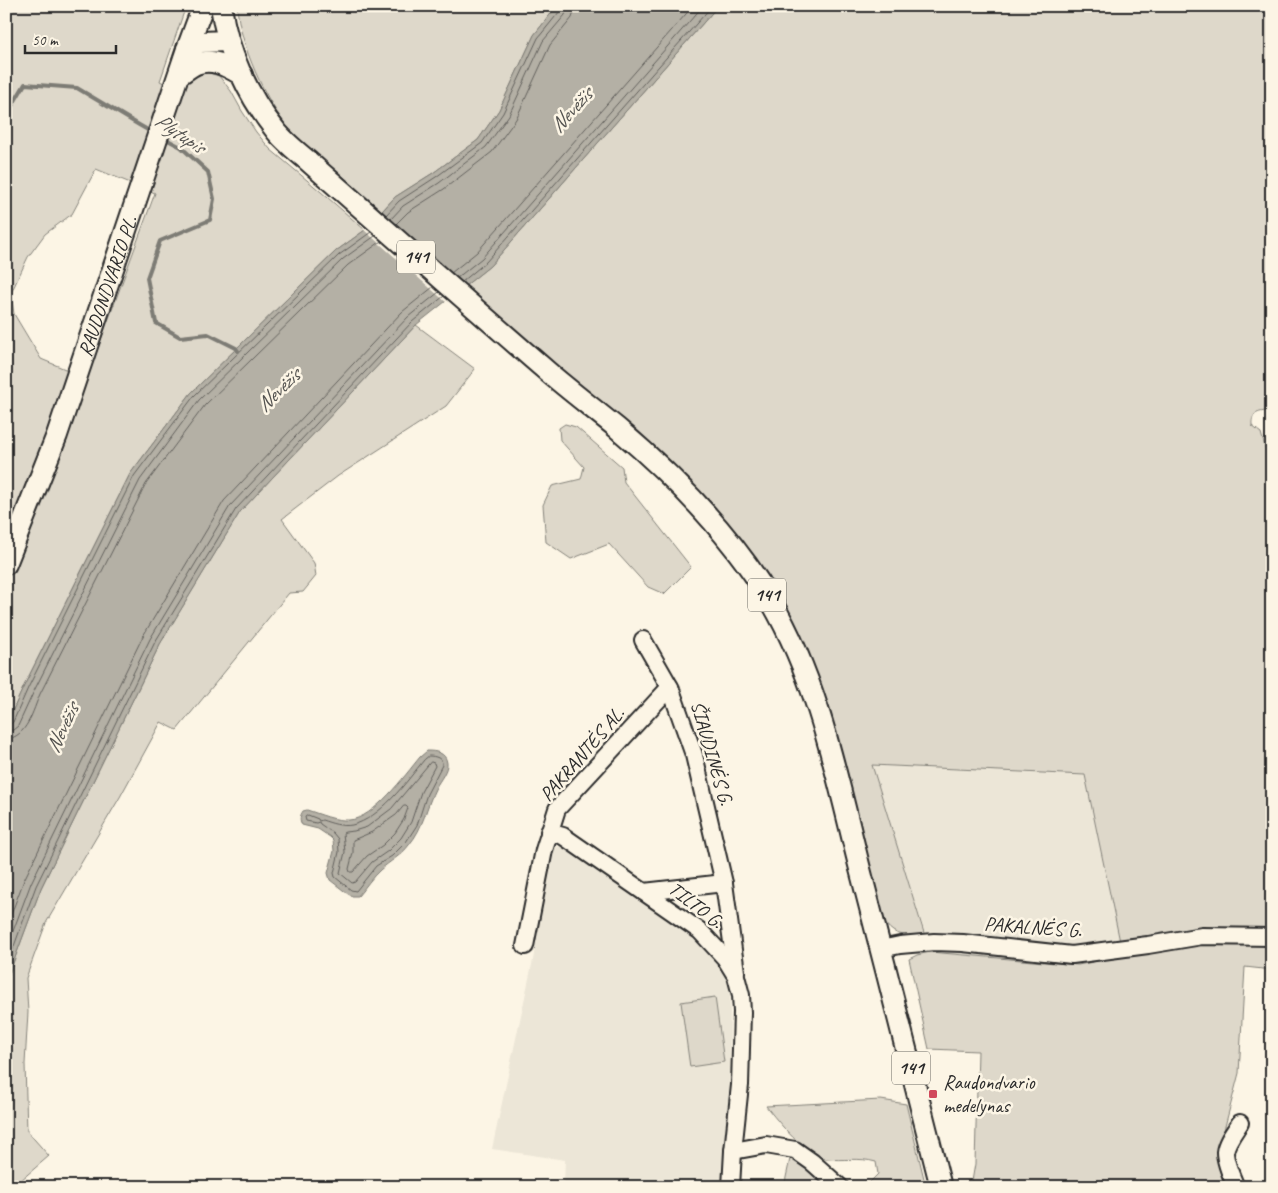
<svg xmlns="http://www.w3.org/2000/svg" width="1278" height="1193" font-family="Caveat,sans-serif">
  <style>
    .built { fill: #ece6d7 }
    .green { fill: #ded8ca; stroke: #84827a; fill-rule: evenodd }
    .water { fill: #b4b0a5; stroke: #7d7b74 }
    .pier { fill: #fcf5e5 }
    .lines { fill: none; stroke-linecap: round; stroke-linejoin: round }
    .shore { stroke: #62605c; stroke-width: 1 }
    .stream { stroke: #7d7b74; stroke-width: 4 }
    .minor-casing { stroke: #2b2b2b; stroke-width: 20 }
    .major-casing { stroke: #2b2b2b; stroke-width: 24 }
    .minor { stroke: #fcf5e5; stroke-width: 16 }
    .major { stroke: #fcf5e5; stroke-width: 20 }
    .poi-dot { fill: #d1495b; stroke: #fcf5e5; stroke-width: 2 }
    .labels { text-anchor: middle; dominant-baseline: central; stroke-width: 5; stroke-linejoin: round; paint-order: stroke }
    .shield { fill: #fcf5e5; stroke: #6a6863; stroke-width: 1 }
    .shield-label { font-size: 19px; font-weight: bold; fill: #2b2b2b }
    .street-label { font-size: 20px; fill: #2b2b2b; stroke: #fcf5e5 }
    .poi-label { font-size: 20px; fill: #2b2b2b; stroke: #fcf5e5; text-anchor: start }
    .water-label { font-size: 21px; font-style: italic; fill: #545350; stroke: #fcf5e5 }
  </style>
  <rect width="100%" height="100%" fill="#fcf5e5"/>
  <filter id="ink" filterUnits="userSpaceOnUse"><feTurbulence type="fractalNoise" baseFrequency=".02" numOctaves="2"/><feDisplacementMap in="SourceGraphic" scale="10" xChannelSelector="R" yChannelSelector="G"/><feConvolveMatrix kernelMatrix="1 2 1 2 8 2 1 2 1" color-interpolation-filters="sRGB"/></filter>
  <g filter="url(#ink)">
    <g class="built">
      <polygon points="871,765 1085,775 1123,956 1078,965 930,952 923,927"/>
      <polygon points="561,846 698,935 725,971 730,989 730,1139 725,1187 591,1187 564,1183 565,1160 492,1149 533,960 550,850"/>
    </g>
    <g class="green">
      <path d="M6,6h180l-26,75 21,11 2,-10 14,-10 12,1 10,3 12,15 11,20 14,21 14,17 50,42 45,39 -29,21 -145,142 -61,81 -106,212 -18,39zM96,169l59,24 -68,185 -46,-19 -27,-45 -3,-21 17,-36 17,-23 27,-20z"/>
      <path d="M237,6h320l-23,29 -35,75 -21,30 -45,33 -38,24 -13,14c-15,-13 -30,-27 -45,-40 -16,-13 -33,-25 -46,-40 -25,-28 -52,-88 -54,-125z"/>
      <path d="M718,6h554v405c-13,0 -21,1 -20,15l9,7 11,39v498l-27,-3 -6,106 -21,80 10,34h-257l4,-23 3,-113 -49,-2 -20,-90 8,-4 13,-3 148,13 45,-9 -38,-181 -213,-10 53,171c-10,-1 -24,1 -32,-5 -5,-3 -7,-8 -12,-11l-103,-324 -270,-268 2,-3 -44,-40 24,-19z"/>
      <polygon points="416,325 475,369 446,406 338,476 282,519 314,563 316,576 303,592 289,593 177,730 161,722 120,797 46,923 26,978 28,1012 25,1064 27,1131 49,1156 13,1187 6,1187 6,982 41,888 160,644 240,512"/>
      <polygon points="565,424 576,427 622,467 624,482 691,567 664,594 648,587 609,544 571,559 546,542 543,505 552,486 581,479 584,467 560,440 559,428"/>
      <polygon points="715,997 724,1062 690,1067 681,1002"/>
      <path d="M881,1100l25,4 20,83h-80l-3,-3h25l10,-10 -2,-12c-17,-5 -33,-1 -50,-3 -19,-2 -49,-38 -60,-53z"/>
      <polygon points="791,1154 833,1187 784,1187"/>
    </g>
    <g class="water">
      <polygon points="557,6 718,6 490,266 416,325 240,512 160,644 41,888 6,982 6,725 24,686 130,474 191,393 336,251 365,230 395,197 433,173 478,140 499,110 534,35"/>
      <path d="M427,751c8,0 19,1 20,12 1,7 -7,17 -11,24 -10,20 -12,40 -27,58 -8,11 -19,16 -29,25 -8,7 -15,18 -22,26h-6l-4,-2 -18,-14 -2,-7 6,-22 -1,-11 -3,-3 -12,-8 -16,-4c-3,-6 -2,-9 1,-14l4,-1c13,4 28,11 42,10 25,-1 56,-45 71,-63z"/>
    </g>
    <polygon class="pier" points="381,210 468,287 447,303 363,229"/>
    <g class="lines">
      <g class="shore">
        <polyline points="386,215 399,201 436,177 482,143 503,113 538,38 560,11 561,6"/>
        <polyline points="391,219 403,206 439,183 486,147 509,115 543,41 565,15 567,6"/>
        <polyline points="396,224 408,212 444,189 492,152 516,119 550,45 572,18 574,12 575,6"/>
        <polyline points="451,273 477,252 693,6"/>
        <polyline points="457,278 482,258 703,6"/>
        <polyline points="462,282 486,262 712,6"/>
        <polyline points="6,725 10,725 13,722 28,688 134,476 194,396 339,255 371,232"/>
        <polyline points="6,731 13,730 18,726 34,691 140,480 199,400 343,259 375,236"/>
        <path d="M6,739c21,-1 27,-29 34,-45l106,-210 59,-79 143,-140 28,-20 5,-4"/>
        <path d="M429,756c6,0 14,2 13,9l-15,29 -10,31 -11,17 -14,14 -16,10 -20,25 -5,-1 -16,-13 -1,-4 5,-21 -1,-13 -5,-6 -13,-9 -1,-2 -3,1 -10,-2 -1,-4 3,-2 10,4 1,2 3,-1c9,3 20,7 30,5 28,-6 55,-44 72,-65z"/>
        <polygon points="431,762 434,763 435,766 421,792 411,822 401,838 388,851 372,862 355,882 352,883 340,873 345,852 343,833 345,832 354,831 367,827 391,809"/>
        <polygon points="404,806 406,806 408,808 404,819 395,833 383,845 367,856 353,872 350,872 349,869 353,853 353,840 372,832 396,815"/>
        <polyline points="6,928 24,880 143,636 224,501 402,312 433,287"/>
        <polyline points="6,950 31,883 150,639 230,506 408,317 439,292"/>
        <polyline points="6,968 36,886 155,642 236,509 412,322 444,296"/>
      </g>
      <g class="stream">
        <polyline points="6,116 25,84 77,88 139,125 153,133"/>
        <polyline points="164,138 181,147 208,172 214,199 210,220 160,241 147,278 156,323 180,337 208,334 236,348 238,351"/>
      </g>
      <g class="minor-casing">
        <g id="minor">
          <polyline points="643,640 670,687 694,755 724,883 736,972"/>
          <polyline points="549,832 563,836 700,931 725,958 736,976 741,995 742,1012 740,1085 733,1151 731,1187"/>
          <polyline points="644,892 724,883"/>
          <polyline points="525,946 544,850 557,809 670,687"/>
          <polyline points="881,949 900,945 934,942 963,943 1072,955 1148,945 1202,936 1272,937"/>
          <polyline points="733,1151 766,1145 795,1150 812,1162 840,1187"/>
          <path d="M1236,1187c-4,-9 -11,-26 -11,-35 1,-10 10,-21 15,-29"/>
        </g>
      </g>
      <g class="major-casing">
        <g id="major">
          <path d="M221,6c6,45 27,90 55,125 9,11 20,20 31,29 80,71 160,142 241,212 22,19 46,37 69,56 59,50 114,106 154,173 48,82 66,177 89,268 27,106 55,212 81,318"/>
          <polyline points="187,49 201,42 228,41"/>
          <path d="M179,75c6,-4 12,-9 17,-11 17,-7 32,3 46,11"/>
          <path id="s1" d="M6,564l51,-129 130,-386 16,-43"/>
        </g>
      </g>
      <use href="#minor" class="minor"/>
      <use href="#major" class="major"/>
    </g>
  </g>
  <rect class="poi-dot" x="928" y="1089" width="10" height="10" rx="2.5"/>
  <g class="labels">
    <g class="shield">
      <rect x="397" y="240.5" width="38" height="33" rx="4"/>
      <rect x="748" y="578.5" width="38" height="33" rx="4"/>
      <rect x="892" y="1051.5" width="38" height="33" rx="4"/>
    </g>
    <g class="shield-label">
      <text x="416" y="257">141</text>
      <text x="767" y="595">141</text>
      <text x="911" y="1068">141</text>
    </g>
    <g class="street-label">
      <text stroke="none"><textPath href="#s1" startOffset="296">RAUDONDVARIO PL.</textPath></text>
      <text transform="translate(712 753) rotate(74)">ŠIAUDINĖS G.</text>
      <text transform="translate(582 754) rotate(-49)">PAKRANTĖS AL.</text>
      <text transform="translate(696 905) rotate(38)">TILTO G.</text>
      <text transform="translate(1033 927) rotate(4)">PAKALNĖS G.</text>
    </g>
    <g class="poi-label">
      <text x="943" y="1082">Raudondvario<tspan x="943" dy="23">medelynas</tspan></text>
    </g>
    <g class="water-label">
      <text transform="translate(571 110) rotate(-48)">Nevėžis</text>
      <text transform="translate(180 133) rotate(34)">Plytupis</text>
      <text transform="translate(278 390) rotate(-44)">Nevėžis</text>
      <text transform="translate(62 728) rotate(-65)">Nevėžis</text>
    </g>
  </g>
  <rect width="1278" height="1193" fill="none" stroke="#fcf5e5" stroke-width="25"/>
  <rect x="12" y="12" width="1253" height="1168" fill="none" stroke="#2b2b2b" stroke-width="2" filter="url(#ink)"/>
  <path d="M25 45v8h91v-8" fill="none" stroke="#2b2b2b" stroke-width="2.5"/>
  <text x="32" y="45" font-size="15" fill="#2b2b2b" stroke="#fcf5e5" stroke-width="4" paint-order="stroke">50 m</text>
</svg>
